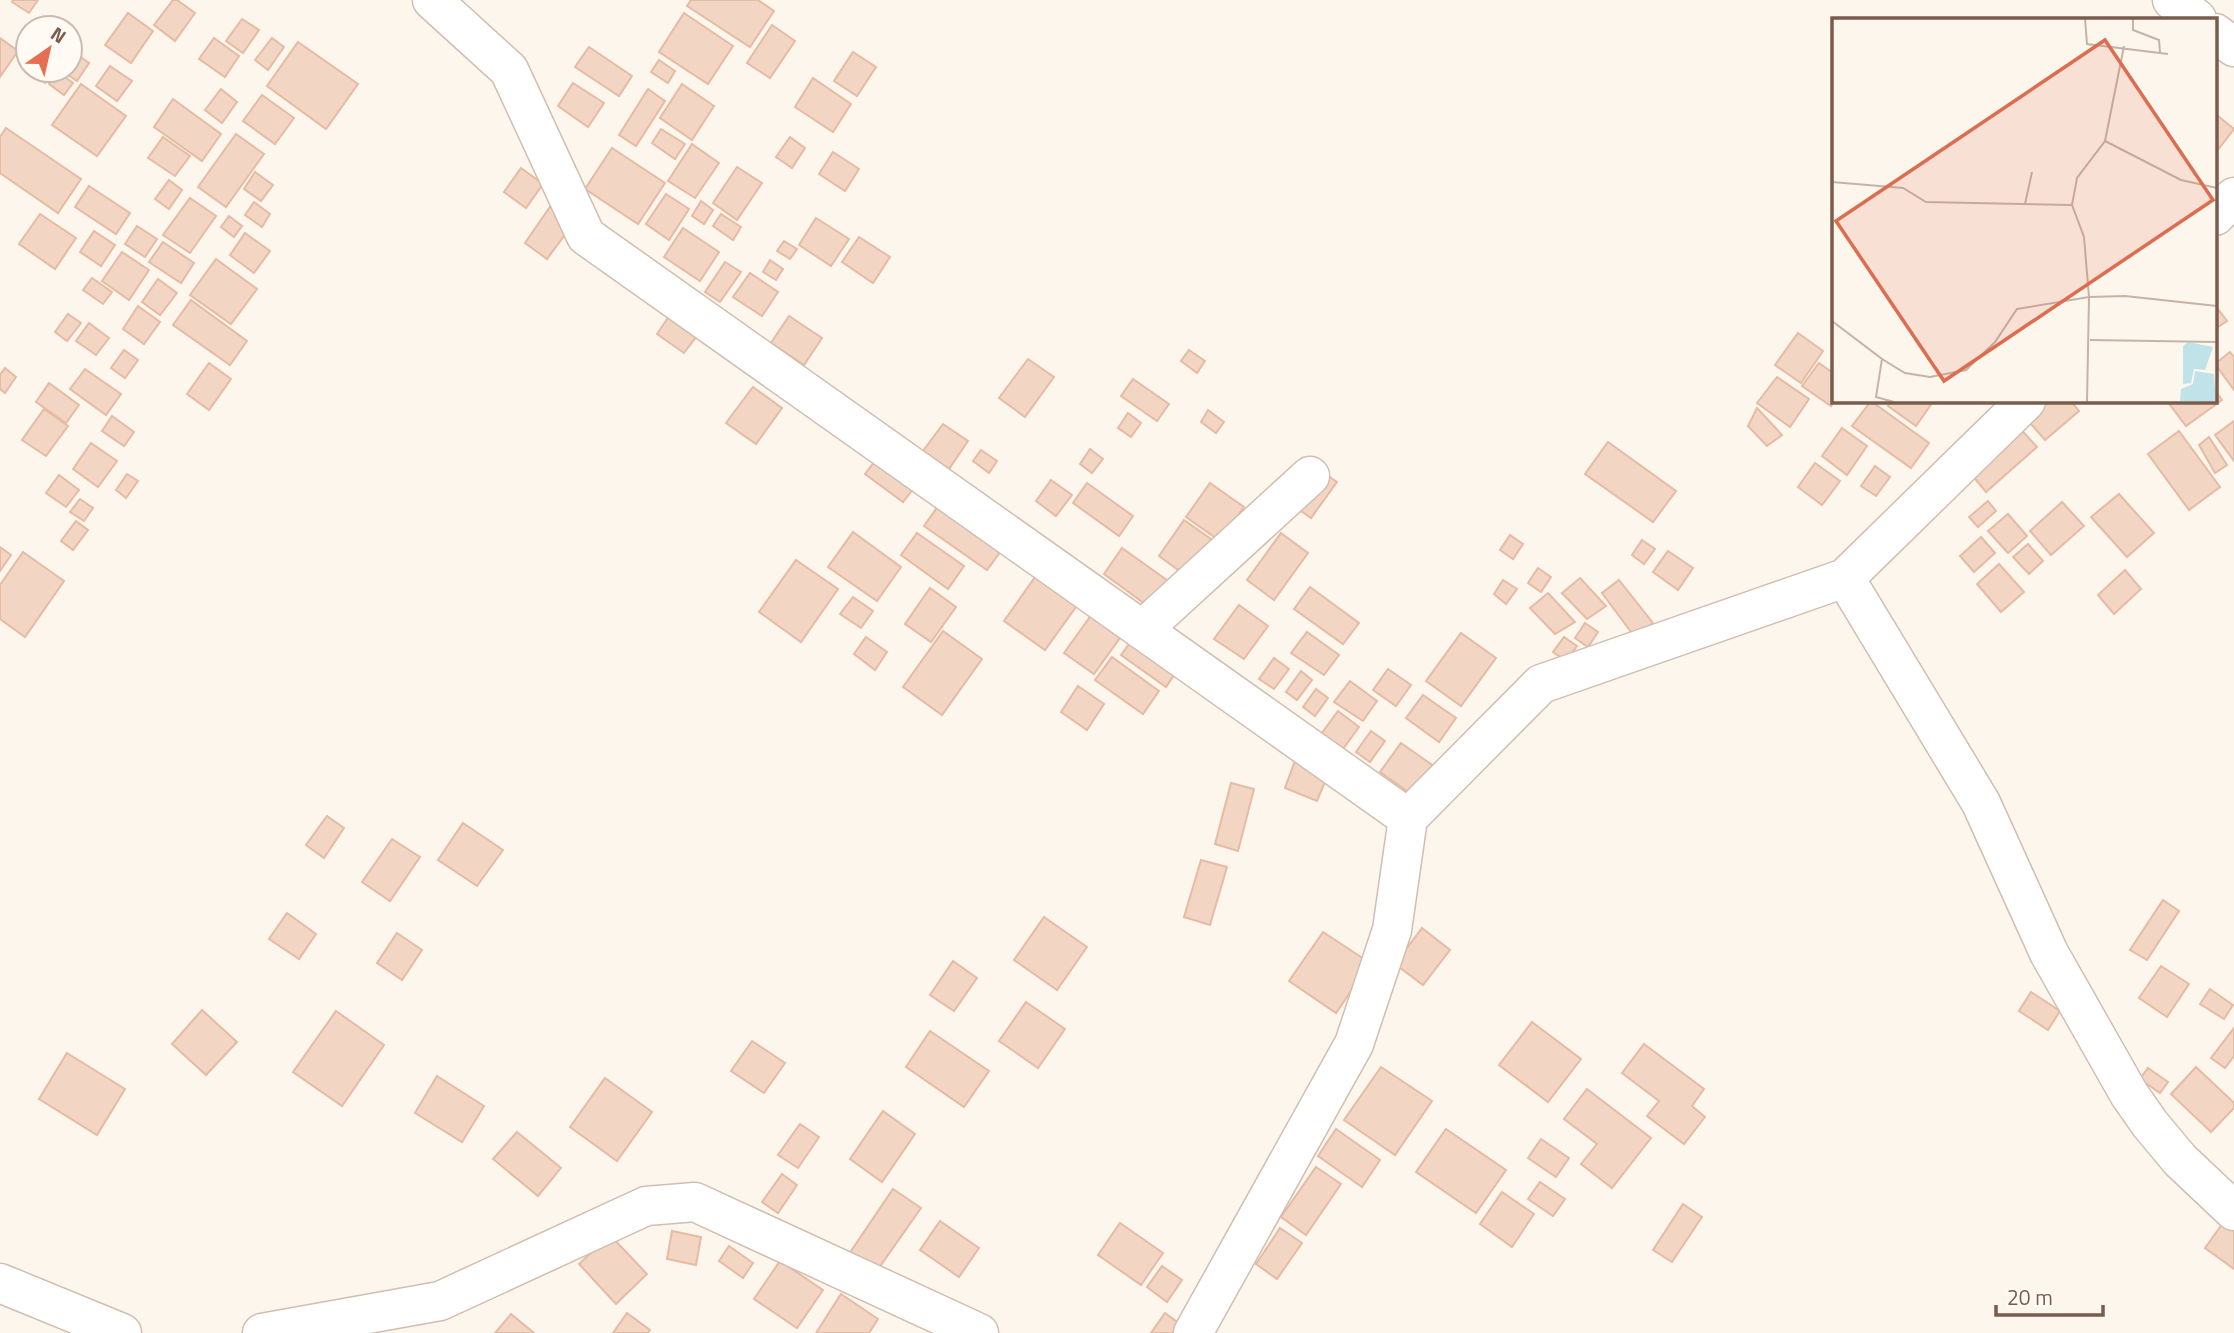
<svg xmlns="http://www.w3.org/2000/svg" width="2234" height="1333" font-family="'Titillium Web',sans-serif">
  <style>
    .building { fill: #f3d5c3; stroke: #e6bba3; stroke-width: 2 }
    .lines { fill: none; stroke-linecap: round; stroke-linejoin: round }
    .minor-casing { stroke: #d1beb0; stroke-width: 41 }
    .minor { stroke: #fff; stroke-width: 38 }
    .inset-road { fill: none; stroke: #c5b3a7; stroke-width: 2 }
    .view { fill: #dc6d51; fill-opacity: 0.15; stroke: #dc6d51; stroke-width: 3.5 }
    .inset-edge { fill: none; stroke: #7a5c4d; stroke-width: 3.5 }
  </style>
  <rect width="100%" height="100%" fill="#fdf6ec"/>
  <g class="building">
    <polygon points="13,0 38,0 29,13 12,2"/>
    <polygon points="173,0 177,0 195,13 175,41 154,25"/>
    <polygon points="691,0 758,0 774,11 750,47 687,6"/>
    <polygon points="128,13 153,31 131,63 105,45"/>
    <polygon points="684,13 733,46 708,84 659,52"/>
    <polygon points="242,19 259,30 243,53 226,41"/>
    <polygon points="772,25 795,41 770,78 747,63"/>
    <polygon points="0,38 18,51 0,77"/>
    <polygon points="214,38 239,56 225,77 199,59"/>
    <polygon points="272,38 284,47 268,70 255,60"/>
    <polygon points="298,42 358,84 326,129 267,86"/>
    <polygon points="589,47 632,76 619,96 575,67"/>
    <polygon points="72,51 89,63 77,81 61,70 70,70 70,54"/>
    <polygon points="853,52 876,67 857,96 834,81"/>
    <polygon points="659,60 675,71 668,83 651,72"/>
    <polygon points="110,66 132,81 117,101 96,86"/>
    <polygon points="34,70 55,70 45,83 31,73"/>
    <polygon points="58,72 73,83 64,95 49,84"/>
    <polygon points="813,78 851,104 833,132 795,107"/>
    <polygon points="573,83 604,103 588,127 558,106"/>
    <polygon points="81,84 126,116 97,156 52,125"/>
    <polygon points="682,84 714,106 692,140 660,118"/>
    <polygon points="221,89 237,102 222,123 205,110"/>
    <polygon points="648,89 665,101 636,146 619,135"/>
    <polygon points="262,95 294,118 275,144 243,121"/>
    <polygon points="173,99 221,134 202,161 154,127"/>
    <polygon points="2218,116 2234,129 2217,151 2215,149 2215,121"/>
    <polygon points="6,128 81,179 58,213 0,173 0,137"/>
    <polygon points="661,129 685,144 675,159 652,143"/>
    <polygon points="236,134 264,154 226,207 198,187"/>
    <polygon points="163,137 190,156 175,176 148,158"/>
    <polygon points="790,137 805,148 792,168 776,157"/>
    <polygon points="692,144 719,163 695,198 668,181"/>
    <polygon points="612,148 665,183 638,224 585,189"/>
    <polygon points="833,152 859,169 845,191 819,174"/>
    <polygon points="737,167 762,183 737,220 713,203"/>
    <polygon points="521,168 543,184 526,208 504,192"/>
    <polygon points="255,172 273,185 261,201 244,189"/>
    <polygon points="169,180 182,190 169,209 155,199"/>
    <polygon points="89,186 130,213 116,234 75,207"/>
    <polygon points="666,194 689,209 669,240 646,224"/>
    <polygon points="190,198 216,216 190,253 163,235"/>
    <polygon points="701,201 713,210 704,224 692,216"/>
    <polygon points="254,202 270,214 262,227 245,215"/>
    <polygon points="552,204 575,221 547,259 525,243"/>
    <polygon points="40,214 76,238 55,269 19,244"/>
    <polygon points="721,214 741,227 733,240 713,226"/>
    <polygon points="229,216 242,226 234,237 221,227"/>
    <polygon points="816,218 849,239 831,266 799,245"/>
    <polygon points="137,226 157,239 145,257 125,244"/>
    <polygon points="683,228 719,252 700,281 664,257"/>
    <polygon points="94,231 115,245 101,266 80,252"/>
    <polygon points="245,233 270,251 254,273 230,255"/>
    <polygon points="859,237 890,257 873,283 842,262"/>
    <polygon points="784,241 797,249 790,259 777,251"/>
    <polygon points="163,242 194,263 181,283 149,262"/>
    <polygon points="122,252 149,270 129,300 102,281"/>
    <polygon points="216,259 257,289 231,324 190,295"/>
    <polygon points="770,260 783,269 776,280 763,272"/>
    <polygon points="725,262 741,272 720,302 705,292"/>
    <polygon points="750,273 778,292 762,316 733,297"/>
    <polygon points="92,278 112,292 103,304 83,290"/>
    <polygon points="158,279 177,293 160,315 142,302"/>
    <polygon points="191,300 247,341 230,365 173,325"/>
    <polygon points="2215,305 2227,321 2215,329"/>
    <polygon points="138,306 160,322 144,344 123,329"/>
    <polygon points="672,312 700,332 684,353 657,334"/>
    <polygon points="68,314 81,323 67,341 55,332"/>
    <polygon points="789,316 822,338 804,365 771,343"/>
    <polygon points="89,323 109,338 96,355 76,341"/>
    <polygon points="1798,333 1823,351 1801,383 1775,365"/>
    <polygon points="124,350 138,360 125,378 111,368"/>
    <polygon points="1189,350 1205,361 1197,373 1181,361"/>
    <polygon points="2230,352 2234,357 2234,390 2215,364"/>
    <polygon points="1028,359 1054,377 1025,417 999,398"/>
    <polygon points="209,363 231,379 209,410 187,394"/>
    <polygon points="1819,363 1833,373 1834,401 1831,406 1802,386"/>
    <polygon points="5,368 16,377 5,393 0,389 0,375"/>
    <polygon points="85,369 121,394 106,415 70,389"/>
    <polygon points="1777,377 1809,399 1790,427 1757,403"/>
    <polygon points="1133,379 1169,404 1157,421 1121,396"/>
    <polygon points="49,383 79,405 66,423 36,402"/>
    <polygon points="753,387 782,408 756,444 726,423"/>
    <polygon points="2215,390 2222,400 2186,426 2167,401 2215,401"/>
    <polygon points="1871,401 1929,443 1911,468 1852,426"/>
    <polygon points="1892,401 1929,401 1932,403 1916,426 1888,406"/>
    <polygon points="2041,401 2071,401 2079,411 2045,440 2024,416"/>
    <polygon points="1757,408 1782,435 1767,446 1748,426"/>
    <polygon points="44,409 68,426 46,456 22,440"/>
    <polygon points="1208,410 1224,422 1216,433 1201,422"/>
    <polygon points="1128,413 1141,423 1131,437 1118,428"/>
    <polygon points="112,416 134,432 124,446 102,431"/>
    <polygon points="2234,421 2234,461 2215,435"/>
    <polygon points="943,424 968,441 949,469 923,451"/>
    <polygon points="2017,425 2037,447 1986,492 1967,469"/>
    <polygon points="1842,428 1867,446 1847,475 1822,456"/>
    <polygon points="2179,431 2220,487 2189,510 2148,454"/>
    <polygon points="2209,437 2227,465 2215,473 2199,445"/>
    <polygon points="1608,442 1676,491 1653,522 1585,474"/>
    <polygon points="91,443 117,461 98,487 73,469"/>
    <polygon points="1090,449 1103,459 1092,473 1080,464"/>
    <polygon points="981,450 997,461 989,473 973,461"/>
    <polygon points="878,457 916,485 903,502 865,474"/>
    <polygon points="1302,458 1337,482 1311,518 1277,494"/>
    <polygon points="1815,463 1840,481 1822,505 1798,487"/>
    <polygon points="1875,466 1890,477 1876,496 1861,486"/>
    <polygon points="127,474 138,481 126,498 116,490"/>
    <polygon points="59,475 79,490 66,507 46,493"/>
    <polygon points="1051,480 1072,495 1056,516 1036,501"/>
    <polygon points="1087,483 1133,516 1119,536 1073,503"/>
    <polygon points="1210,483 1244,507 1220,541 1186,517"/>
    <polygon points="2119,494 2154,533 2127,557 2091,517"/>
    <polygon points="80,499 93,508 84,521 70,512"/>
    <polygon points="943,499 1006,544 987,570 924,526"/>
    <polygon points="1988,501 1996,511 1978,527 1969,517"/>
    <polygon points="2062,502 2084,526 2051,555 2030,531"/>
    <polygon points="2008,514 2027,536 2008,553 1988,531"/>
    <polygon points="1184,520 1218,544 1192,580 1159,556"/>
    <polygon points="76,521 88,530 73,550 61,541"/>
    <polygon points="853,532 901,567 877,601 828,567"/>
    <polygon points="917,533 964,566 948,589 901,555"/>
    <polygon points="1281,533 1308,553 1274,600 1247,580"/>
    <polygon points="1510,535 1523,544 1513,559 1500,550"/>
    <polygon points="1981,537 1995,553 1974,572 1960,556"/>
    <polygon points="1642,540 1655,549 1644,564 1632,555"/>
    <polygon points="2028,544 2043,561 2029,574 2013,557"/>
    <polygon points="0,547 11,555 0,571"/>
    <polygon points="1122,548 1171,583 1152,609 1104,574"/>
    <polygon points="1668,551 1693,568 1678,590 1653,572"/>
    <polygon points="23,552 64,581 25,637 0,619 0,585"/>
    <polygon points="796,560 838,589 801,642 759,612"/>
    <polygon points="1999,564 2024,592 2001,612 1977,584"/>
    <polygon points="1538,568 1551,577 1541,592 1528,583"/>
    <polygon points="1040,570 1081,600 1045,650 1004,621"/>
    <polygon points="2125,570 2141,589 2114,614 2098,595"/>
    <polygon points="1580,578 1606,606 1587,619 1562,593"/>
    <polygon points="1503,580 1517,589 1506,604 1494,594"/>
    <polygon points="1619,580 1653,623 1634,636 1602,593"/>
    <polygon points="1310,587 1359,623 1343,644 1294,609"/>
    <polygon points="930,588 956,607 931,642 905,624"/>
    <polygon points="1548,593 1575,622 1555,634 1530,608"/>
    <polygon points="853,597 873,611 861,628 840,614"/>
    <polygon points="1239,605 1268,626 1244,659 1214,639"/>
    <polygon points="1095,610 1125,631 1094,674 1064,653"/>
    <polygon points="1585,623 1598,632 1588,647 1575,638"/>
    <polygon points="943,631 982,659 942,715 903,687"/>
    <polygon points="1307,632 1339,655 1324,675 1291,653"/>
    <polygon points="1461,633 1496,658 1461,706 1426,681"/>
    <polygon points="1135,636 1179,668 1166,687 1121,655"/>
    <polygon points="866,637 887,652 875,670 854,654"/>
    <polygon points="1564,637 1577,646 1566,661 1553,652"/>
    <polygon points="1112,657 1159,691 1143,714 1095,680"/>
    <polygon points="1274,658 1289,669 1274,689 1259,679"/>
    <polygon points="1388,669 1411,685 1396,706 1373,690"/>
    <polygon points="1301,671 1312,680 1297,700 1286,692"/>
    <polygon points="1350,681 1377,701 1363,721 1334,702"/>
    <polygon points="1078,686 1104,704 1087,730 1061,712"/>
    <polygon points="1316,689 1328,698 1315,716 1303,707"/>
    <polygon points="1423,695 1456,718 1439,742 1406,718"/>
    <polygon points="1338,711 1359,727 1338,756 1316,741"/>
    <polygon points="1371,731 1385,741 1370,762 1356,752"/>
    <polygon points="1401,743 1435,767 1414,796 1380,772"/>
    <polygon points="1296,758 1329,772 1317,801 1285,788"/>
    <polygon points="1231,783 1254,789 1238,851 1215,844"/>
    <polygon points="327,816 344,828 324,858 306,845"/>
    <polygon points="463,823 503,850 477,886 438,860"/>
    <polygon points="392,839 420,857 390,901 362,882"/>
    <polygon points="1201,860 1227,867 1210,925 1184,917"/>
    <polygon points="2163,900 2179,911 2147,960 2130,950"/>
    <polygon points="287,913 316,934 299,959 269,939"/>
    <polygon points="1044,917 1087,947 1057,990 1014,960"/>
    <polygon points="1422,928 1450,950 1423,985 1395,964"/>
    <polygon points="1323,932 1370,963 1336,1013 1289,981"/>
    <polygon points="397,933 422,950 402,980 377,963"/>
    <polygon points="953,961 977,978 954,1011 930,995"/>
    <polygon points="2161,966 2189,984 2167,1017 2139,998"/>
    <polygon points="2210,989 2233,1005 2224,1019 2200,1004"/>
    <polygon points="2031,992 2060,1011 2048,1030 2019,1011"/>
    <polygon points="1026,1002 1065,1029 1038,1068 999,1041"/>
    <polygon points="202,1010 237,1042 206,1075 172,1044"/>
    <polygon points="336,1011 384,1045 342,1106 293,1072"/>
    <polygon points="1532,1022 1581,1059 1548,1102 1499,1065"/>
    <polygon points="2234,1028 2234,1056 2225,1068 2211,1058"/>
    <polygon points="930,1031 989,1071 964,1107 906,1067"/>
    <polygon points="752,1041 785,1063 764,1093 731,1071"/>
    <polygon points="1644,1044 1704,1089 1692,1106 1705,1117 1684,1144 1647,1116 1659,1101 1622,1073"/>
    <polygon points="67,1053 125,1089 97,1135 39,1099"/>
    <polygon points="1381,1067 1432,1101 1395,1155 1344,1120"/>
    <polygon points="2196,1067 2234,1103 2234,1108 2211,1132 2171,1094"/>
    <polygon points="2148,1068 2168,1082 2160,1093 2140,1079"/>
    <polygon points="437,1076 484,1106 462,1142 415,1113"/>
    <polygon points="605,1078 652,1112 617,1161 570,1127"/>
    <polygon points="1587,1089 1651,1138 1612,1188 1581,1164 1597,1144 1564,1119"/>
    <polygon points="883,1111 915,1134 882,1182 850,1159"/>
    <polygon points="800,1124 819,1137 798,1168 778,1155"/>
    <polygon points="1336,1129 1380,1160 1362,1187 1318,1156"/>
    <polygon points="1446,1129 1506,1170 1476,1213 1416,1172"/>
    <polygon points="517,1132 561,1168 538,1196 493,1159"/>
    <polygon points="1541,1139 1569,1158 1556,1177 1528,1158"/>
    <polygon points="1316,1167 1341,1184 1306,1235 1281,1217"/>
    <polygon points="782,1174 797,1185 778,1213 762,1202"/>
    <polygon points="1540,1182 1565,1199 1553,1216 1528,1199"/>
    <polygon points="893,1189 921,1208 874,1275 847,1257"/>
    <polygon points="1502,1192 1534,1214 1512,1247 1480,1224"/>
    <polygon points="1683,1204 1702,1217 1672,1262 1653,1250"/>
    <polygon points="2225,1220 2234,1226 2234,1269 2205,1248"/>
    <polygon points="940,1221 979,1248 959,1277 920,1250"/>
    <polygon points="1120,1223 1163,1253 1141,1285 1098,1255"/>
    <polygon points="1280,1228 1302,1243 1277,1279 1256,1264"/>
    <polygon points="672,1231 701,1237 696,1265 667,1259"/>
    <polygon points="610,1235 647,1274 616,1304 579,1264"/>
    <polygon points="729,1246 753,1263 743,1278 719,1261"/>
    <polygon points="780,1261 823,1290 797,1328 754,1299"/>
    <polygon points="1162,1266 1182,1280 1167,1302 1147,1287"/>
    <polygon points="841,1294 878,1319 869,1333 816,1333"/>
    <polygon points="627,1313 650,1330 648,1333 613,1333"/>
    <polygon points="1165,1313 1180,1324 1174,1333 1151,1333"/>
    <polygon points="511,1314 534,1333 495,1333"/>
  </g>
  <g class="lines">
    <g class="minor-casing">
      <g id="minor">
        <polyline points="432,0 509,70 586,236 1408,818"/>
        <polyline points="2172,0 2197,19"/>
        <polyline points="2215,33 2234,47"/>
        <polyline points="2215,216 2234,197"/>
        <polyline points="1845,578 1981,803 2049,953 2129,1094 2150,1124 2180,1160 2234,1211"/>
        <polyline points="1142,630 1310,476"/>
        <polyline points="0,1283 122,1333"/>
        <polyline points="262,1333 440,1301 646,1206 695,1202 979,1333"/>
        <polyline points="1193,1333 1354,1044 1392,930 1408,818 1541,684 1845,578 2026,401"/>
      </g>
    </g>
    <use href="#minor" class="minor"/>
  </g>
  <g transform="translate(1832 18)">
    <rect width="385" height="385" fill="#fdf6ec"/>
    <path d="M356,324l25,5 -8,23 -11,-1 -3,14 -8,1v-38zM363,353l19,3 2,28 -36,-1 1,-12 12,-5z" fill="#bfe3e8"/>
    <path class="inset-road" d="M253,1l2,25 81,10M301,1v11l26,10 1,12M273,123l76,39 36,8M0,164l71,6 23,14 146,3M193,186l7,-32M0,303l50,38 -6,38 18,5M258,322l127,2M50,341l23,14 25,4 36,-7 29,-28 22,-33 72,-12 36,-1 92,10M255,384l2,-105 -5,-60 -12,-32 5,-27 28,-37 19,-95"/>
    <path class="view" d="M273,22l108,160 -269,181 -108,-160z"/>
    <rect width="385" height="385" class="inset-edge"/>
  </g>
  <g transform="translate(49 49) rotate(34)"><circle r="33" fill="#fffaf3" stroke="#cabbb1" stroke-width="2"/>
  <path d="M0-5L12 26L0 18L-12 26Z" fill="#e76f51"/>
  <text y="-10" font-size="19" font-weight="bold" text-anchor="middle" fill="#7a5c4d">N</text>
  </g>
  <path d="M1996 1305v10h107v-10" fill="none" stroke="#7a5c4d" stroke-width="3.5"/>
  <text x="2007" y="1305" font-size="21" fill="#7a5c4d" stroke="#fffaf3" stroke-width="5" paint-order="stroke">20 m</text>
</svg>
